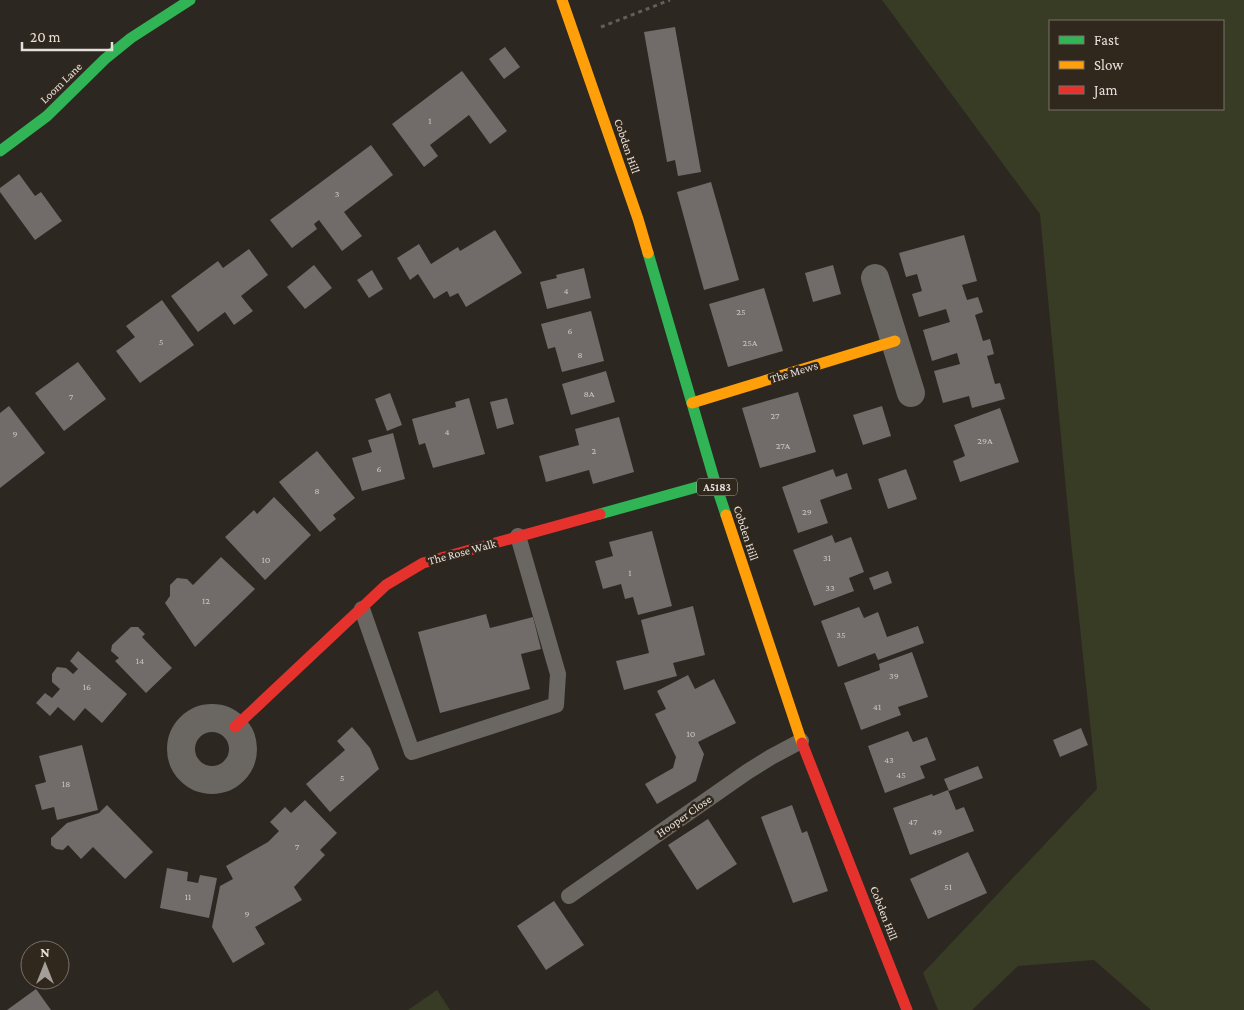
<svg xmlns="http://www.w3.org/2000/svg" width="1244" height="1010" font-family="'Crimson Pro',serif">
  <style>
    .green { fill: #383c24; fill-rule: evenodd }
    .building { fill: #716c6a }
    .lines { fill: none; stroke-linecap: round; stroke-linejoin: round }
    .path { stroke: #635e59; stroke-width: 3; stroke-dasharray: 4 4; stroke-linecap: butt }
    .lane { stroke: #6a6661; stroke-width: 16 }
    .street { stroke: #6a6661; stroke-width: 28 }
    .fast { stroke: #30b455; stroke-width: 11 }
    .slow { stroke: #ff9f0a; stroke-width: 11 }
    .jam { stroke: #e5322d; stroke-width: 11 }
    .labels { text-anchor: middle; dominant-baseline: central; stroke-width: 5; stroke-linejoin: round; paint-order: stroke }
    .number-label { font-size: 10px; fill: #c9c3be }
    .shield { fill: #30271d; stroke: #afa8a1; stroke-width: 1 }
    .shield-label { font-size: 11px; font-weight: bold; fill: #e6e0da }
    .street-label { font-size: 12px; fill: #e6e0da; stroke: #30271d }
  </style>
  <rect width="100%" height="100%" fill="#2c2721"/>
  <g class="green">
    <path d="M882,0h362v1010h-93l-57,-50 -76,6 -46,44h-34l-15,-37 174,-184 -27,-257 -30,-318zM1050,21h173v88h-173z"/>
    <polygon points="437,990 450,1010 408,1010"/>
  </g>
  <g class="building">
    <polygon points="675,27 701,172 678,176 675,160 667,162 644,32"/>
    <polygon points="505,47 520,67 504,79 489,59"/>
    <polygon points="462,71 507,131 490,144 469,115 430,145 438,156 424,167 392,124"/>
    <polygon points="371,145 393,175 344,212 362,236 342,251 319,220 314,224 317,229 292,248 270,220"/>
    <polygon points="19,174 35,196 41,192 62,221 35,240 0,192 0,188"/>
    <polygon points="711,182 739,280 704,290 677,192"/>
    <polygon points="495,230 522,273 466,307 458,293 450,297 447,291 434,299 418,274 410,280 397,258 419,244 431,264 458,247 460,251"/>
    <polygon points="964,235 977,281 962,285 967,300 978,297 983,312 975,315 983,341 990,339 994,354 987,356 995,384 1000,383 1005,399 972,408 969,396 943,403 934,371 960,364 957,353 932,361 923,330 950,322 946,309 919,317 912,294 922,291 917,274 906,277 899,253"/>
    <polygon points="249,249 268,275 241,296 253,311 234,325 225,312 198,332 171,296 218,261 223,268"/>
    <polygon points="314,265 332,288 305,309 287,287"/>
    <polygon points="833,265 841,294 813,302 805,273"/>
    <polygon points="584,268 591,298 547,309 540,282 557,278 556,275"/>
    <polygon points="372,270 383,289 369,298 357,280"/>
    <polygon points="764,288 783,351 728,367 709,304"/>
    <polygon points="162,300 194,345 140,383 116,351 135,337 126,326"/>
    <polygon points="591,311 604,361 562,372 555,347 548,349 541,324"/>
    <polygon points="78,362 106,399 64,431 35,393"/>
    <polygon points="606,371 615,402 571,415 562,384"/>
    <polygon points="798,392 816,452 760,468 742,408"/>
    <polygon points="390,393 402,425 387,431 375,399"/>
    <polygon points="469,398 485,454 433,468 425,443 419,445 412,419 456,407 455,402"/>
    <polygon points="507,398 514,424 497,429 490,402"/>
    <polygon points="9,406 45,453 0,488 0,413"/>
    <polygon points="882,406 891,436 863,445 853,415"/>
    <polygon points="1000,408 1019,462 960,482 953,461 965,456 954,425"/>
    <polygon points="619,417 634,472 593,484 589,470 546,482 539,456 579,445 575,429"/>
    <polygon points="393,433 405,479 362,491 352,458 372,452 368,440"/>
    <polygon points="317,451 355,498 333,515 336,519 320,532 279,482"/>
    <polygon points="833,469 836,477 847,473 852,489 820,500 828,523 798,533 782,487"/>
    <polygon points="906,469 917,499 888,509 878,479"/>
    <polygon points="274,497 311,535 265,580 225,537 254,510 257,514"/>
    <polygon points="652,531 672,606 638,615 633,597 625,599 621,584 603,589 595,561 613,556 609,542"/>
    <polygon points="832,535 835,543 851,537 864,572 849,578 854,591 814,606 793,550"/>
    <polygon points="221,557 255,589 195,647 165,603 170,596 170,585 177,578 187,579 193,585"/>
    <polygon points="888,571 892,583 874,590 869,578"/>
    <polygon points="693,606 705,655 673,663 677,676 624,690 616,661 649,653 641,620"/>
    <polygon points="859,607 864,618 878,612 887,637 918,626 924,643 878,660 875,653 838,667 821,621"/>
    <polygon points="486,614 490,628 533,617 541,649 521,654 530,689 440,713 418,632"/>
    <polygon points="131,627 138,627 145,634 142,637 172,668 146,693 115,661 119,658 111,651 112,645"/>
    <polygon points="78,651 127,694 102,723 85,708 74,721 58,707 50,716 36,703 45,693 52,698 60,689 52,682 52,674 57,667 66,668 73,674 78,669 70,661"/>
    <polygon points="912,652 928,697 898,707 901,715 861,730 844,683 880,670 879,664"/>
    <polygon points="688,675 695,689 714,679 736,723 698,742 704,754 696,781 657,804 645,784 673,768 676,757 655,714 666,709 657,691"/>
    <polygon points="352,727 370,748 379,769 330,812 306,784 345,750 337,741"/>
    <polygon points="1081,728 1088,745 1060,757 1053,740"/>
    <polygon points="908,731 913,742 927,737 936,760 920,766 925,778 885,793 868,746"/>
    <polygon points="82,745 98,810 57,820 54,807 42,810 35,785 46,782 39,756"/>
    <polygon points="978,766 983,778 949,791 944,779"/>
    <polygon points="948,790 956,810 964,807 974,831 910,855 893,808 932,794 933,796"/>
    <polygon points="305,800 337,833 320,850 325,855 294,887 302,900 255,927 265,944 233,963 212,927 220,886 233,879 226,866 268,842 279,831 270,822 285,807 291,813"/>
    <polygon points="107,805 153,852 125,879 93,847 81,859 68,845 63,850 56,849 51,845 51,838 67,823 99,813"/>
    <polygon points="792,805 802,833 807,831 828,891 793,903 761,817"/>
    <polygon points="708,819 737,864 697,890 668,845"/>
    <polygon points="968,852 987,893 928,919 910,879"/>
    <polygon points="167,868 188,872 187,881 198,883 200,875 217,878 209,918 160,908"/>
    <polygon points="554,901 584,945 546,970 517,926"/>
    <polygon points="36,989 51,1010 7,1010"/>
  </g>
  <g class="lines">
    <polyline class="path" points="601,27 670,0"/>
    <g class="lane">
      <polyline points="362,609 412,752 556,705 558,674 518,536"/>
      <polyline points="569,896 747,772 771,757 801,741"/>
    </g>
    <g class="street">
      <polyline points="875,278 911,393"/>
      <circle cx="212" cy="749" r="31"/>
    </g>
    <g class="fast">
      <polyline points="0,151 47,116 105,59 131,38 190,0"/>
      <polyline points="648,253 715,482 726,515"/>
      <polyline points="600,514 715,482"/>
    </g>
    <g class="slow">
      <polyline points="562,0 638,219 648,253"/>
      <polyline points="692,403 895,341"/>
      <polyline points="726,515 802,743"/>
    </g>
    <g class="jam">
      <polyline points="235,727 386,585 423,563 600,514"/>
      <polyline points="802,743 907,1010"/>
    </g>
  </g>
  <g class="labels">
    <g class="number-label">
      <text x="430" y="120">1</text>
      <text x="337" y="193">3</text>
      <text x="566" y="290">4</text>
      <text x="741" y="311">25</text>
      <text x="570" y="330">6</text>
      <text x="161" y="341">5</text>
      <text x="750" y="342">25A</text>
      <text x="580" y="354">8</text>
      <text x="589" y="393">8A</text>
      <text x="71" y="396">7</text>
      <text x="775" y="415">27</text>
      <text x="447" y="431">4</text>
      <text x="15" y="433">9</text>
      <text x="985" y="440">29A</text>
      <text x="783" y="445">27A</text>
      <text x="594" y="450">2</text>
      <text x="379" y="468">6</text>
      <text x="317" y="490">8</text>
      <text x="807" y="511">29</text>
      <text x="827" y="557">31</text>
      <text x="266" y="559">10</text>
      <text x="630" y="572">1</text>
      <text x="830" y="587">33</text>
      <text x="206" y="600">12</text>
      <text x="841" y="634">35</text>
      <text x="140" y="660">14</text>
      <text x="894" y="675">39</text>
      <text x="87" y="686">16</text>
      <text x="877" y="706">41</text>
      <text x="691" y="733">10</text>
      <text x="889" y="759">43</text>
      <text x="901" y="774">45</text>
      <text x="342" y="777">5</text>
      <text x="66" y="783">18</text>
      <text x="913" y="821">47</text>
      <text x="937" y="831">49</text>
      <text x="297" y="846">7</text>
      <text x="948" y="886">51</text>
      <text x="188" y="896">11</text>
      <text x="247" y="913">9</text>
    </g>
    <rect class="shield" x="697" y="478.5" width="40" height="17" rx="4"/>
    <g class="shield-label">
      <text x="717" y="487">A5183</text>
    </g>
    <g class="street-label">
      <text transform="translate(61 83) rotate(-44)">Loom Lane</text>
      <text transform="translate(627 146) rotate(71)">Cobden Hill</text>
      <text transform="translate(794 372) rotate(-17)">The Mews</text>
      <text transform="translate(746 533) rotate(72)">Cobden Hill</text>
      <text transform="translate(462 552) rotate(-15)">The Rose Walk</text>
      <text transform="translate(684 816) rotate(-35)">Hooper Close</text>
      <text transform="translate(884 913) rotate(69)">Cobden Hill</text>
    </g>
  </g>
  <rect x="1049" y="20" width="175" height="90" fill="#30271d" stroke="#797169"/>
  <rect x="1059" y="36" width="25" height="8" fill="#30b455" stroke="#797169"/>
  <text x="1094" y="45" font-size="15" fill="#e6e0da">Fast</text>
  <rect x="1059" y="61" width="25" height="8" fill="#ff9f0a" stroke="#797169"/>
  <text x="1094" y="70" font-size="15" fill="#e6e0da">Slow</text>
  <rect x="1059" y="86" width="25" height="8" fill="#e5322d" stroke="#797169"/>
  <text x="1094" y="95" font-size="15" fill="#e6e0da">Jam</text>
  <g transform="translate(45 965)"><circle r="24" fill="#30271d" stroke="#797169"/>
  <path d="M0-4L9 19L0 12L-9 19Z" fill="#a59f99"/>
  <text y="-8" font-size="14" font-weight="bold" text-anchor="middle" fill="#e6e0da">N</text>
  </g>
  <path d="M22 42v8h90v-8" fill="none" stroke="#e6e0da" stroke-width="2.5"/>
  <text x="30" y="42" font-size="15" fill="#e6e0da" stroke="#30271d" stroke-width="4" paint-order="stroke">20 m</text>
</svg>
